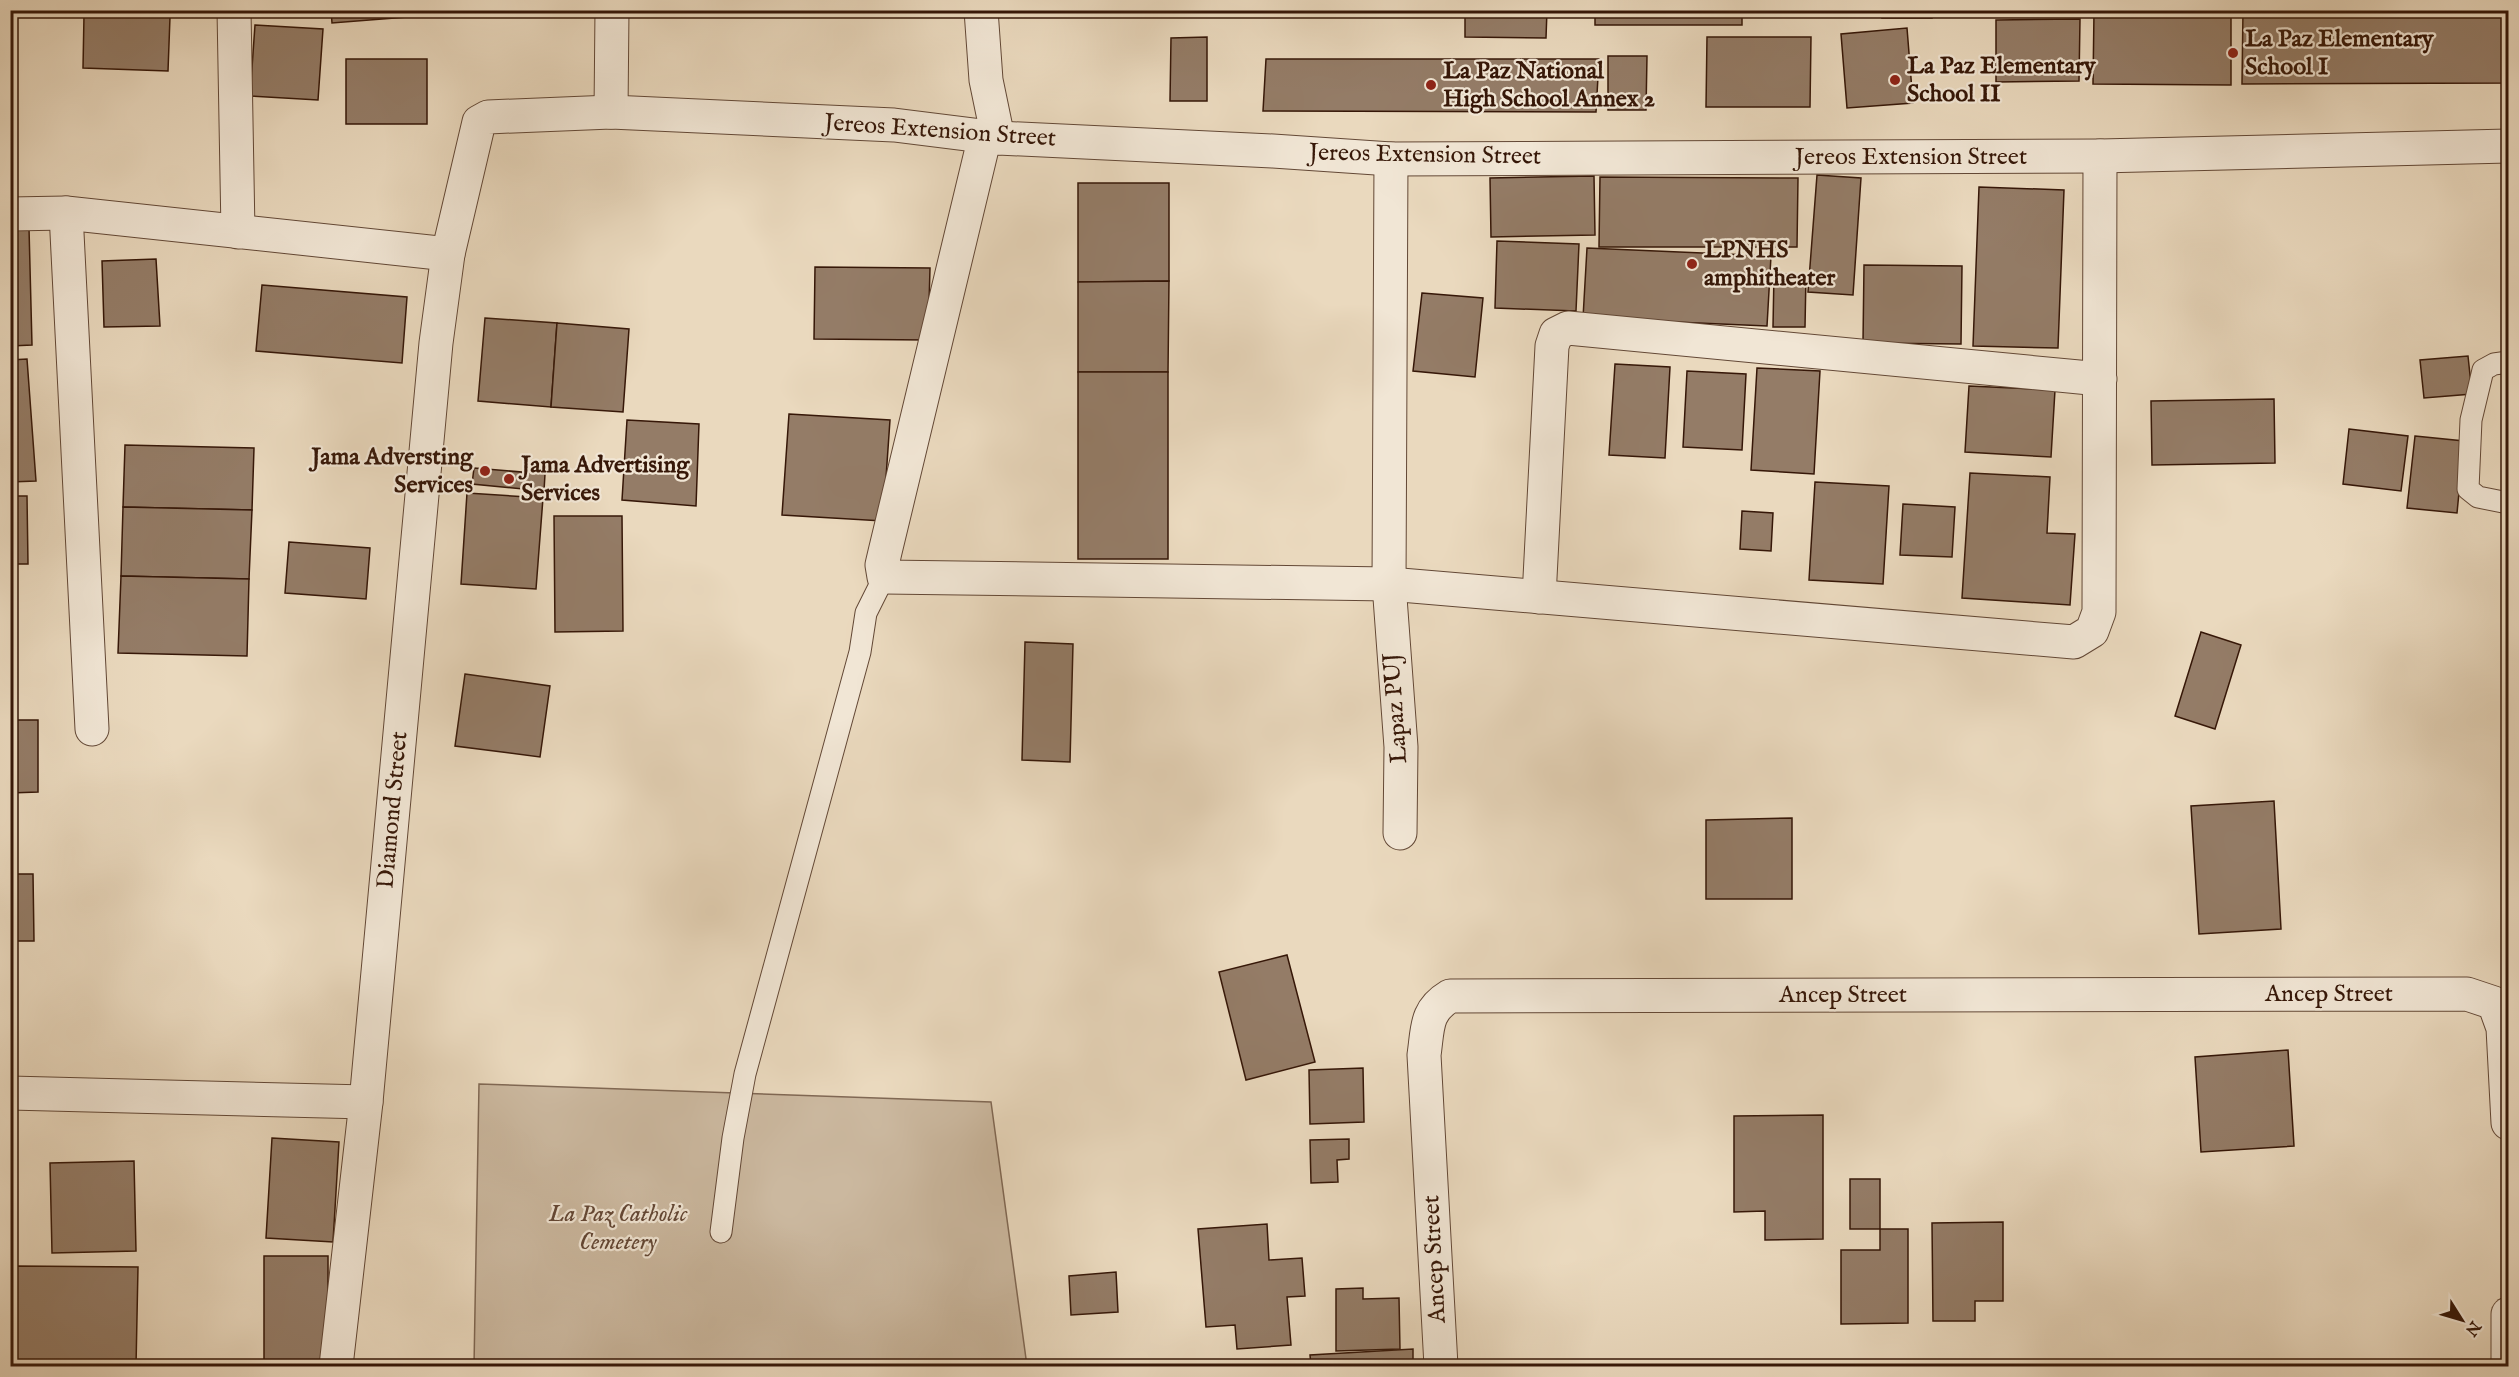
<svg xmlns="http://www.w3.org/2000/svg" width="2519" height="1377" font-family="'IM FELL English',serif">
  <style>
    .green { fill: #cbb89f; stroke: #806854; stroke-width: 1.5 }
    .building { fill: #947c67; stroke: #361708; stroke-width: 1.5 }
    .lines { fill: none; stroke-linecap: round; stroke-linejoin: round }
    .service-casing { stroke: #634836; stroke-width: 23 }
    .minor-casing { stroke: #634836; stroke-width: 35 }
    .tertiary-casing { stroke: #634836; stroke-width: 35 }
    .service { stroke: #f1e6d5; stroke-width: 21 }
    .minor { stroke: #f1e6d5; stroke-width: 33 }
    .tertiary { stroke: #f1e6d5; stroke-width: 33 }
    .poi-dot { fill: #8f2418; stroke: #f1e6d5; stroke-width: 2 }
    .labels { text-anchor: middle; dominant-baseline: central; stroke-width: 4.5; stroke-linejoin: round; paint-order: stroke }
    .poi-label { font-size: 24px; font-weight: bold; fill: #361708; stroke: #f1e6d5; text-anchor: start }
    .street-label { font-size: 24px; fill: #361708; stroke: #f1e6d5 }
    .park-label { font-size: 24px; font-style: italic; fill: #634735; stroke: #f1e6d5 }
  </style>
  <rect width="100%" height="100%" fill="#ead9be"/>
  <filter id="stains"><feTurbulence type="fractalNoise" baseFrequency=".00333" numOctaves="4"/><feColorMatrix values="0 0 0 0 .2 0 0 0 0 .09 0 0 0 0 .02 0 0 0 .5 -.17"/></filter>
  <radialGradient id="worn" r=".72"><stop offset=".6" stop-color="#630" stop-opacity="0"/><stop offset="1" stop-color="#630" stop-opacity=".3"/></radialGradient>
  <polygon class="green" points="479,1084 991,1102 1027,1366 474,1366"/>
  <g class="building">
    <polygon points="331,10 407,10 407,17 332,23"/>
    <polygon points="1465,10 1547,10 1546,38 1465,37"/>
    <rect x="1595" y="10" width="147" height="15"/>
    <rect x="1882" y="10" width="50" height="8"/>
    <polygon points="2243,10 2508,10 2508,83 2242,84"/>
    <polygon points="2094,12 2231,12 2231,85 2093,84"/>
    <polygon points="84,15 170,17 168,71 83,68"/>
    <polygon points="2080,19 2079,81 1996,82 1996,20"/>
    <polygon points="255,25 323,29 318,100 250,96"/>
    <polygon points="1907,28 1913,103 1847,108 1841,34"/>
    <polygon points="1207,37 1207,101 1170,101 1171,38"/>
    <polygon points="1707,37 1811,37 1810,107 1706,107"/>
    <polygon points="1608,56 1647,56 1646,110 1608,110"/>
    <rect x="346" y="59" width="81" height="65"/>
    <polygon points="1266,59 1599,59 1596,112 1263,111"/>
    <polygon points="1817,175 1861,178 1853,295 1808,292"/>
    <polygon points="1594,176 1595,235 1491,237 1490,178"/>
    <polygon points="1600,177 1798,178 1797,247 1599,247"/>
    <polygon points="1078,183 1169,183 1169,281 1078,282"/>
    <polygon points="1979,187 2064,190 2058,348 1973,346"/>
    <polygon points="29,228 32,345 10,346 10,229"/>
    <polygon points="1497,241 1579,244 1576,311 1495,308"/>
    <polygon points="1587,248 1771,256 1767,326 1583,318"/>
    <polygon points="156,259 160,326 104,327 102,261"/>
    <polygon points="1864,265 1962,266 1961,344 1863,343"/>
    <polygon points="815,267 930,268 928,340 814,339"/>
    <polygon points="1774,274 1806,275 1805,327 1773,327"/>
    <polygon points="1169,281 1168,372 1078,372 1078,282"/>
    <polygon points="262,285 407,297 402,363 256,351"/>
    <polygon points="1422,293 1483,298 1475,377 1413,371"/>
    <polygon points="485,318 557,323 551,407 478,401"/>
    <polygon points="557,323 629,329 623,412 551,407"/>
    <polygon points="2468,356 2472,394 2424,398 2420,360"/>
    <polygon points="27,359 36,481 10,482 10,360"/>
    <polygon points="1615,364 1670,367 1665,458 1609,455"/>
    <polygon points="1757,368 1820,371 1814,474 1751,470"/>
    <polygon points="1687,371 1746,374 1742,450 1683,447"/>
    <rect x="1078" y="372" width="90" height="187"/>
    <polygon points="1969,386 2055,390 2051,457 1965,452"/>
    <polygon points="2274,399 2275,463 2152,465 2151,401"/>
    <polygon points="789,414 890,420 883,521 782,515"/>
    <polygon points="627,420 699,424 696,506 622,500"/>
    <polygon points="2349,429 2408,436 2401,491 2343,484"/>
    <polygon points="2415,436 2464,441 2457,513 2407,508"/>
    <polygon points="125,445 254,448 252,510 123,507"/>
    <polygon points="474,468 545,474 544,491 472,484"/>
    <polygon points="1970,473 2050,477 2047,533 2075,534 2070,605 1962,598"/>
    <polygon points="1815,482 1889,486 1883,584 1809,580"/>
    <polygon points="467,493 543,498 536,589 461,584"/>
    <polygon points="10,496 27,496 28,564 10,564"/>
    <polygon points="1903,504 1955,507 1952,557 1900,555"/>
    <polygon points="123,507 252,510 249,579 121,576"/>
    <polygon points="1742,511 1773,513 1771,551 1740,549"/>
    <polygon points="554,516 622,516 623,631 555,632"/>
    <polygon points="289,542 370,548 366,599 285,593"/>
    <polygon points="121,576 249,579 247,656 118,653"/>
    <polygon points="2201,632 2241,645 2215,729 2175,716"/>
    <polygon points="1025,642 1073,644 1070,762 1022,760"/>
    <polygon points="465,674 550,686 540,757 455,746"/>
    <polygon points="10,720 38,720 38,792 10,793"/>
    <polygon points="2274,801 2281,929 2199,934 2191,806"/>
    <polygon points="1792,818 1792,899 1706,899 1706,820"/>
    <polygon points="10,874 33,874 34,941 10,941"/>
    <polygon points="1287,955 1315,1062 1246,1080 1219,972"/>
    <polygon points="2288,1050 2294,1146 2201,1152 2195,1057"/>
    <polygon points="1363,1068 1364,1122 1310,1124 1309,1070"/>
    <polygon points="1823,1115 1823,1239 1765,1240 1765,1211 1734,1212 1734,1116"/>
    <polygon points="272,1138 339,1142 333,1242 266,1238"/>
    <polygon points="1349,1139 1349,1159 1337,1160 1338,1182 1311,1183 1310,1140"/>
    <polygon points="134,1161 136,1251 52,1253 50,1163"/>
    <rect x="1850" y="1179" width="30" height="50"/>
    <polygon points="2003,1222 2003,1301 1975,1301 1975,1321 1933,1321 1932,1223"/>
    <polygon points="1267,1224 1269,1260 1302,1258 1305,1296 1287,1297 1291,1345 1237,1349 1235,1325 1206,1327 1198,1229"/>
    <polygon points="1880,1229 1908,1229 1908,1323 1841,1324 1841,1250 1880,1250"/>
    <rect x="264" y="1256" width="64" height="109"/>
    <polygon points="16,1266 138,1267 136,1366 14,1366"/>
    <polygon points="1116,1272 1118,1312 1071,1315 1069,1276"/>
    <polygon points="1363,1288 1363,1299 1399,1298 1400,1349 1336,1351 1336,1289"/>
    <polygon points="1413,1349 1413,1366 1311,1366 1310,1355"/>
  </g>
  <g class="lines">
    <g class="service-casing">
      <g id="service">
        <polyline points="2508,362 2494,364 2483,370 2471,420 2468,489 2478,497 2508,503"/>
        <polyline points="721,1232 733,1138 745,1074 860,652 866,613 884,577"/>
      </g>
    </g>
    <g class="minor-casing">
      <g id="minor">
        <polyline points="234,10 238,232"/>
        <polyline points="981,10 986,80 998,138"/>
        <polyline points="611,112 612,10"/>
        <polyline points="985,136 885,552 882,565 884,577 1389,584 2074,642 2092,631 2099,612 2100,156"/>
        <polyline points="1391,159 1389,584 1401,747 1400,833"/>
        <polyline points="66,213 92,729"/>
        <polyline points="1539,597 1552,346 1556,334 1568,328 2100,379"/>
        <polyline points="10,1093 366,1102"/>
        <polyline points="336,1366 366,1102 436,343 448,254"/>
        <path d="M1441,1366l-17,-311c4,-27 1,-44 26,-59l1017,-2 27,9 9,25 5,95"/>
        <polyline points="2508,1366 2508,1314"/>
      </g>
    </g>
    <g class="tertiary-casing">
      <polyline id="tertiary" points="10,214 66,213 448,254 479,122 488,117 611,112 894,125 998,138 1273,151 1391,159 2100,156 2508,146"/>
    </g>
    <use href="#service" class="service"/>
    <use href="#minor" class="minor"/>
    <use href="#tertiary" class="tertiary"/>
  </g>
  <g class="poi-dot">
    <circle cx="2233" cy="53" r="6"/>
    <circle cx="1895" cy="80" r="6"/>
    <circle cx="1431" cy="85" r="6"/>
    <circle cx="1692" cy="264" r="6"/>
    <circle cx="485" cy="471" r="6"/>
    <circle cx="509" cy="479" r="6"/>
  </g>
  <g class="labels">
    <g class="poi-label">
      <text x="2245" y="39">La Paz Elementary<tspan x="2245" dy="28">School I</tspan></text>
      <text x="1907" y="66">La Paz Elementary<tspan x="1907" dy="28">School II</tspan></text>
      <text x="1443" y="71">La Paz National<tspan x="1443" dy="28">High School Annex 2</tspan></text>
      <text x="1704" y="250">LPNHS<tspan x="1704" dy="28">amphitheater</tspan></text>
      <text x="473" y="457" text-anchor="end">Jama Adversting<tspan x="473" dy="28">Services</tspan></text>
      <text x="521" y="465">Jama Advertising<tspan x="521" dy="28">Services</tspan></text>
    </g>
    <g class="street-label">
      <text transform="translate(940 131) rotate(4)">Jereos Extension Street</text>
      <text transform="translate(1425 155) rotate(1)">Jereos Extension Street</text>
      <text x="1911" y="157">Jereos Extension Street</text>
      <text transform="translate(1396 708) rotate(-94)">Lapaz PUJ</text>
      <text transform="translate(393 810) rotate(-85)">Diamond Street</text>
      <text x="2329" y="994">Ancep Street</text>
      <text x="1843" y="995">Ancep Street</text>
      <text transform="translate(1435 1259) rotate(-93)">Ancep Street</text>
    </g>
    <g class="park-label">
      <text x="618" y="1214">La Paz Catholic<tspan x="618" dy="28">Cemetery</tspan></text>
    </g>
  </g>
  <rect width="2519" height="1377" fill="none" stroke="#ead9be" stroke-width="36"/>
  <rect x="12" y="12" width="2495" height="1353" fill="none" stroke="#361708" stroke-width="3"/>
  <rect x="18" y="18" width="2483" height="1341" fill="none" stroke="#361708" stroke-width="1.5"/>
  <g transform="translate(2462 1320) rotate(127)" stroke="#f1e6d5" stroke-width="4.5" paint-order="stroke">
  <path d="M0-4.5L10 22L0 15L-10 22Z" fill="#361708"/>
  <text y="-9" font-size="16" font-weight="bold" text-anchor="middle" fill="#361708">N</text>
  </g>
  <rect width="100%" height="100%" filter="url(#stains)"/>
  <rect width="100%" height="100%" fill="url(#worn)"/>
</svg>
